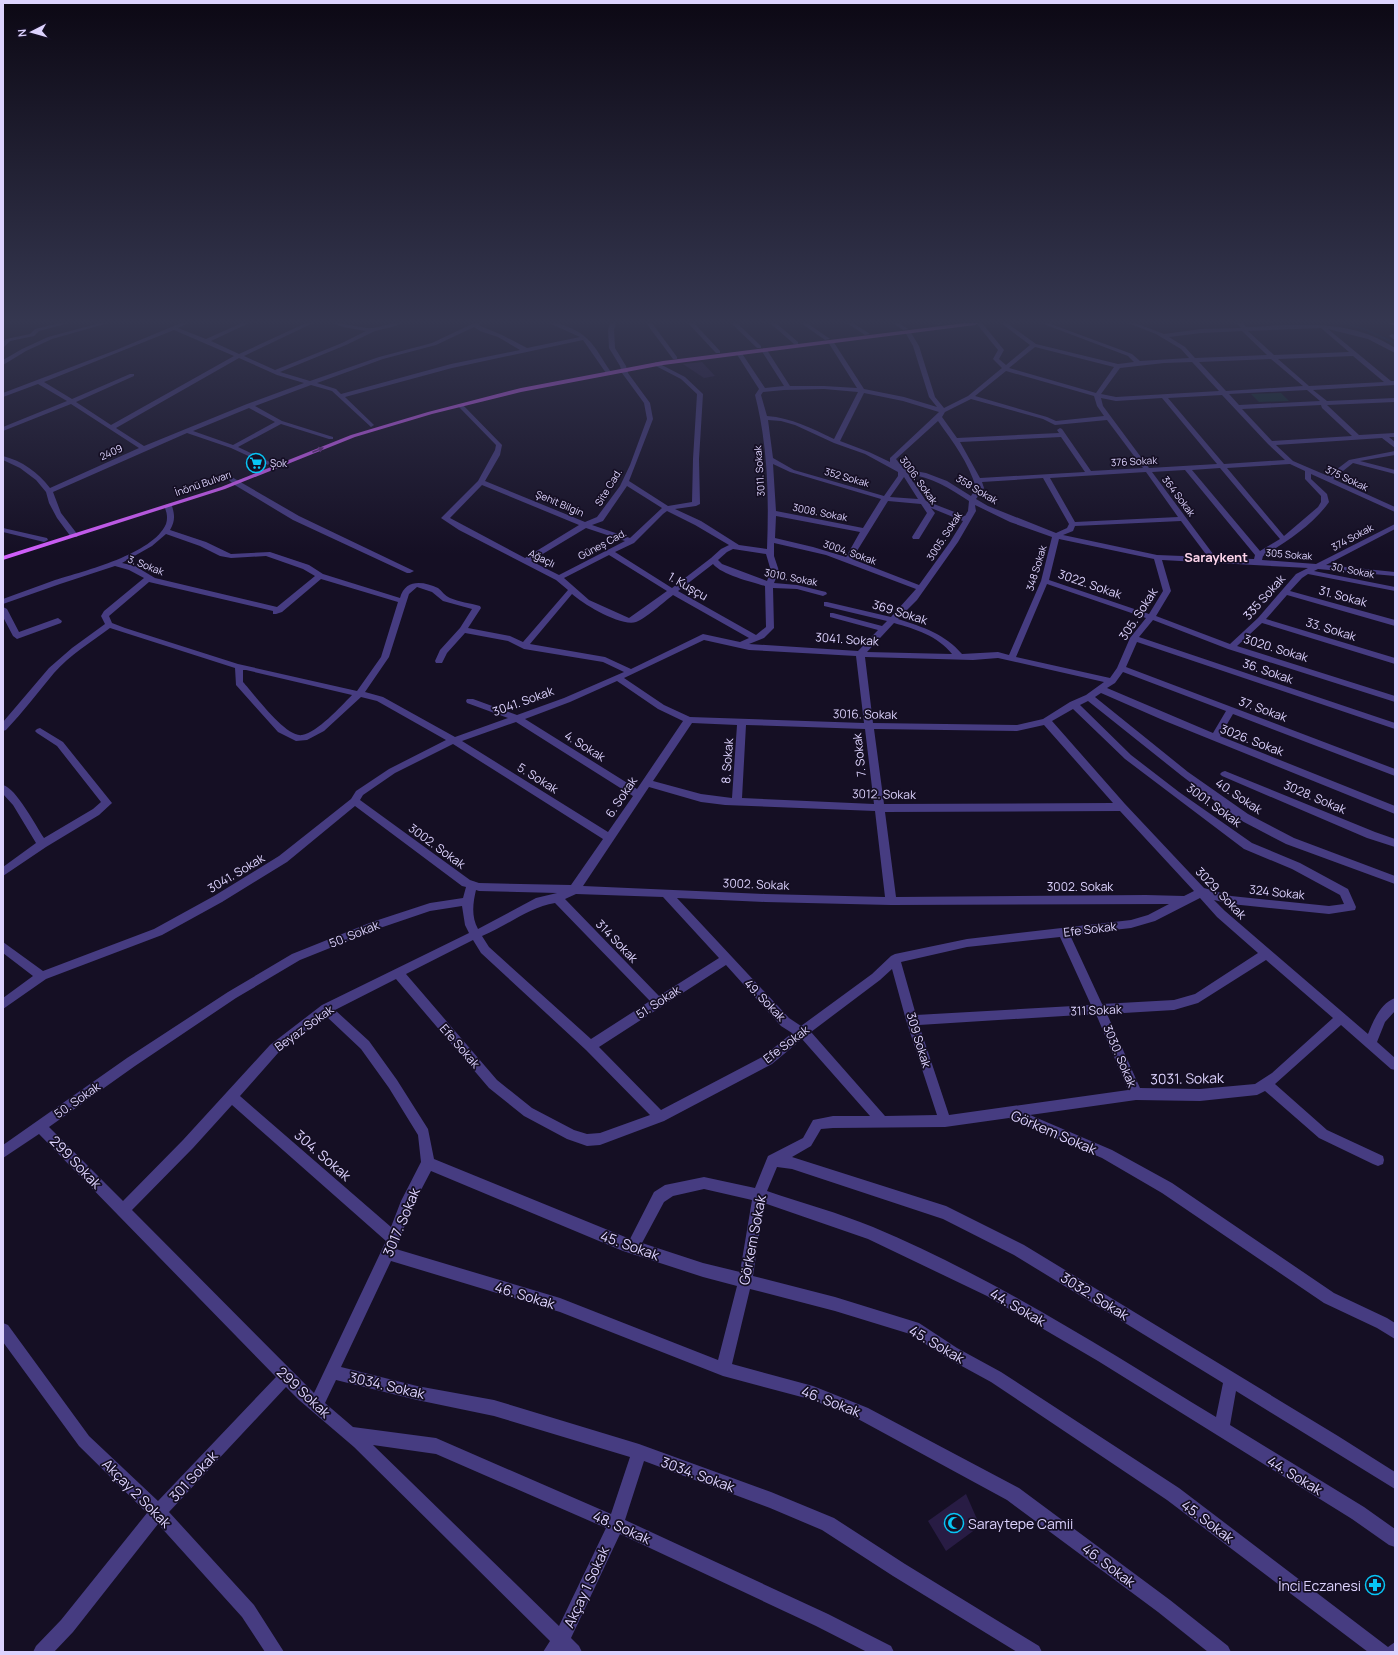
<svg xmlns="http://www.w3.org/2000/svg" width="1398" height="1655" font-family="Manrope,sans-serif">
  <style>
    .green { fill: #122c2e }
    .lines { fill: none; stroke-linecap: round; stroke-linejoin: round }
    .stream { stroke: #0b1941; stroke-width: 2 }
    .building { fill: #281c44 }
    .minor { fill: #463c81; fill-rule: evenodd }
    .major { fill: #d05efa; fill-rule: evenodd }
    .oneway { fill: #693384 }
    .labels { text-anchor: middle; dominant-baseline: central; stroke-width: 3.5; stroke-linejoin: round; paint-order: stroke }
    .far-street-label { font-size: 10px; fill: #ddd3fe; stroke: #150f24 }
    .far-poi-label { font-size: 10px; fill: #ddd3fe; stroke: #150f24; text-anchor: start }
    .street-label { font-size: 12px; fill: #ddd3fe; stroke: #150f24 }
    .far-district-label { font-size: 13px; font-weight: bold; fill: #fed5eb; stroke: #150f24 }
    .near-street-label { font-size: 14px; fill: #ddd3fe; stroke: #150f24 }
    .near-poi-label { font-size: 14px; fill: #ddd3fe; stroke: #150f24; text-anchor: start }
  </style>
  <rect width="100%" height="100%" fill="#150f24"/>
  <polygon class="green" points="1281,393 1289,401 1259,402 1251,394"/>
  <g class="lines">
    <polyline class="stream" points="1344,323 1364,329 1395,343"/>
  </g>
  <g class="building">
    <polygon points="702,362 715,376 704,378 683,364"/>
    <polygon points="966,1494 980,1526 946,1551 928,1521"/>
  </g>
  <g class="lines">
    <g class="minor">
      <polygon points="60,323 69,323 39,331 34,336 10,341 3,348 3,342 6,339 30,334 35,329"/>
      <polygon points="100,323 108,323 52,339 26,351 3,365 3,360 22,349 48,337"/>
      <path d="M181,323h7l-10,5 28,11 36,-16h7l-38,18 28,13 67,-31h7l-69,33 31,14 67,-27 24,-12 -23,-4 -10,-4c12,0 23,4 35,5 12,0 23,-6 34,-5l-10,4 -17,4 -29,14 -66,27 30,9 69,-24 53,-14 42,-20h7l-3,2 24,10 25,13 53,-11 -31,-14c7,-1 12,1 19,4 24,9 29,25 43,45l-5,1 -23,-33 -131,28 -107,29 28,27 1,1 -3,2 -39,-36 -21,-6 -56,21 27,15 51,16v2h-4l-48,-15 -43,23 32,15v2l-2,1 -37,-17 -44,-15 -134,59 8,21 17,22 -1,2h-6l-14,-19 -8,-15 -3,-11 -10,-12 -16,-12 -17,-8v-4c19,5 35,16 47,32l89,-40 -68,-44 -68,27v-4l64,-26 -29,-17 -35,13v-4l113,-43zM474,327l6,4 18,6 22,13 -69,14 -110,30 -5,-5 -19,-6 66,-24 53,-14zM174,330l60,26 -123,69 -35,-23 58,-26v-2h-4l-58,25 -28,-17zM239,358l38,17 27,8 -57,21 -103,42 -28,-18zM249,408l26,14 -42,23 -40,-14z"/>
      <path d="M610,323h6l-2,7 1,18 11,18 2,7 22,30 3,16 -24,62 39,25 24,-4 1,-43 4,-65 -16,-15 -27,-14 -1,-1 3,-2 29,15 18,17 -4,65 1,45 -4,2 -21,3 26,12 38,24 28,4c2,-52 1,-103 -12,-154l4,-6 -23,-36 1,-1h4l24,36 19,-2 -23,-36 3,-2 3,2 23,36h34l33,2 -29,-46 5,-1 31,48 40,8 33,10 -8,-10 -16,-51 -8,-14 5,-1 9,15 16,51 9,11 24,-12 34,-28 -9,-9 5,-9 -22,-27h6l22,27 -5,9 7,6 24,-20 -29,-22h6l29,21 82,20 16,-2 -6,-6 -87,-33h7l84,31 8,7 49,-3 -8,-9 -25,-15 -28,-11h7l29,11 37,-5 40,-1 -4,-5h6l3,4c52,-2 103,-9 149,21v5l-27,-14 -40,-10 63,52h4v4l-82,5 14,11 68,-3v4l-68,3 32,30 36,-2v4h-6l6,5v6l-13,-10 -106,7 17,16 35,15 21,-16 46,-9v4l-35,6 35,9v4l-42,-11 -20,16 62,28v5l-84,-38v5l16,15 2,8c-15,22 -44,41 -66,54l-1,4 54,4 79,-40v5l-69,36 69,7v4l-77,-7 -4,2 81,16v4l-87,-17 -6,4 -12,13 105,29v6l-108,-31 -21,24 129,39v6l-133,-41 -25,23 158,50v6l-167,-53 -75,-29 -14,17 256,86v6l-258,-87 -11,25 269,102v7l-162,-62 -13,22 175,70v8l-230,-93 -64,-28 -6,4 93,75 60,42 46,24 101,38v8l-109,-40 -46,-24 -58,-44 -94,-75 -8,4 51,50 48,37 73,51 48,20 48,26 8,18 -1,3 -26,4 -98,-10 -17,-4 11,11 143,123c5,-13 13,-31 27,-36v13l-10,11 -8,20 18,16v12l-4,-1 -50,-44 -66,59 52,46 56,26 1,4 -1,4 -5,2 -5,-2 -54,-26 -54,-47 -8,4 -57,6 -64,-1 -106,15 82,35 60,33 162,110 53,25 8,5v16l-18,-11 -53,-25 -162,-110 -60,-35 -93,-40 -64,9 -112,1 -12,1 -10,17 -19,11 154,49 78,39 314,191 57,36v17l-159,-98 -6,34 134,82 31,22v18l-6,-2 -37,-26 -254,-158 -111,-65 -119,-57 -104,-36 -11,73 82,21 84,26 38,25 44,24 178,116 209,159 7,-5v10h-27l-201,-152 -176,-118 -44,-24 -37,-24 -75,-23 -85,-22 -18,75 81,22 55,22 151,80 151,112 58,46 3,6h-23l-50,-40 -151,-112 -149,-81 -45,-19 -90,-24 -163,-64 -169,-51 -50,106 76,19 77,14 145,44 132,48 63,26 71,46 134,82 3,6h-25l-124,-76 -71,-46 -52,-22 -126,-47 -19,59 203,94 63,32 3,6h-27l-51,-26 -196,-92 -49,104 8,8 3,6h-39l7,-11 -196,-194 -55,-47 -13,-13 -117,125 85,93 30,47h-19l-23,-35 -84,-93 -85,108 -19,20h-21l3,-6 25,-26 86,-107 -68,-67 -76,-104v-19l5,2 81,111 69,65 118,-124 -237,-243 -36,24v-13l124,-87 101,-66 64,-38 80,-32 58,-19 33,-5 3,-11 -4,-1 -107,-80 -68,56 -65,40 -60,33 -116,44 -43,30v-11l30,-22 -30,-23v-11l40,29 111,-42 60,-33 65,-40 72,-57 5,-8 33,-22 57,-29 -69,-39 -16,-4 -37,34 -17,9 -11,1 -18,-9 -42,-47 -1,-17 -125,-40c-19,14 -40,27 -56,45 -16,19 -31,39 -48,57l-3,1v-9l46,-54 23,-20 33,-24 -4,-8 3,-5 40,-33 -15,-8 -14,-4 -55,18 -57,20v-5c17,-6 35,-13 52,-19 29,-9 98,-26 111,-56 2,-6 1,-12 -2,-18l4,-2 4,2c3,10 3,15 -2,24l36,12 25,12 39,-2 39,13 14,9 77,24c5,-19 23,-17 38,-10 4,3 7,8 12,10 9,4 20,5 30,8l1,2 -13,20 42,8 13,6 45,-52 -12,-10 -97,-50 -18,-12 37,-37 17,-31 1,-5 -39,-40 5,-1 40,41 -2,10 -15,26 100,41 12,-5 23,-31 10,-21 17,-46 -3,-16 -22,-30 -2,-7 -11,-18 -1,-18zM1321,328l28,24 -75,3 -26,-24zM1242,331l25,24 -72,3 -10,-11 -16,-10 32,-4zM1035,347l79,20 -18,26 -87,-25zM1353,356l31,26 -75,4 -31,-27zM1271,359l32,27 -77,5 -27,-29zM1192,362l27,29 -103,6 -15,-3 19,-26 44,-5zM1006,371l88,25 3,10 7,10 -48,5 -9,-4 -72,-21zM824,389l34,3 -24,47c-23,-11 -42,-21 -67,-23l-6,-21 2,-3 21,-2zM1307,390l13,11 -81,4 -10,-11zM864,393l39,8 36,11 -49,46v4l-21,-10 -29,-11zM1222,395l46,49 17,16 -61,4 -56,-66zM1101,398l15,3 46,-3 55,66 -68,4 -46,-62zM971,399l72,20 12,6 52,-5 36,48 -52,3 -29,-42 -2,-1 -3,2 2,3 -102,5 -15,-21 3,-5zM1321,405l1,3 30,28 -80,5 -30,-32zM768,420l13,1 14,4 39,18 31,11 33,18v4l-14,20 -90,-26 -21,-12zM938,421c15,21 31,42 38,67l-5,8 -24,-15 -21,-8 -22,-4 -8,-10zM1061,437l24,35 -105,6 -20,-36zM773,464l17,8 91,27 -18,29 -87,-17zM1290,464l15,7v8l16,17v6l-3,5 -34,29 -57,-68zM1220,468l60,71 -20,12 -68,-81zM1185,470l70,85 -1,4 -38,-1 -64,-86zM1146,472l32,45 -103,5 -25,-44zM908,474c24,3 41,14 61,27l-1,10 -3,5 -39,-15zM904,477l14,22 -28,-2zM1043,478l26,46 -2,4 -11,5 -68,-27 -12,-7 8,-11 -2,-6zM482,485l97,40 -54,33 -75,-40zM627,486l35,22 -32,30 -38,-13 11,-4zM888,501l33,3 6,9 -15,24 1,2h6l16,-26 -4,-5 32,13 -13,21 -31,43 -67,-26zM975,505l35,17 42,15 -11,44 -32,74 -11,-3 -36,2c-17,-20 -39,-27 -64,-35l19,-19 41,-58 18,-31zM667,511l28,14 34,20 -8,4 -10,9 -39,30 -57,-36 19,-9 29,-29zM776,516l84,16 -14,25 -33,-10 -38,-9zM1181,521l27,36 -51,-2 -94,-20 10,-4 2,-5zM586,528l39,13 -66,34 -28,-14zM166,534l34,12 20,10 11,2 35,-2 37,13 12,7 -38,31 -122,-29 -20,-12 -13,-3 30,-17zM1059,539l95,20 9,32 -14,23 -100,-34zM774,543l52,12 90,34 -25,28 -64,-15h-3v4l63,15 -5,5 -49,-13h-3v4l48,13 -20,21 -109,-7 15,-6 10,-10 -1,-40 24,1 26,7 4,-2 -1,-2 -29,-7 -23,-2 5,-12 -5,-15zM733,549l33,5 5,17 -4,10 -45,-17 -4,-4 9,-8zM609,555l58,36 -38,27 -40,-18 -25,-22zM1162,560l146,8 -12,6 -38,44 -28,26 -74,-28 15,-25zM713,564c9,11 39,18 52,22l1,41 -10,8 -78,-44zM321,579l77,23 -17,55 -24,34 -119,-27 -113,-36 -13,-5 -3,-7 40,-34 124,29v3h3l6,-2zM1047,584l99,34 -16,20 -13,30 -7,10 -94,-21zM417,587l15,5 11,9 29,8 -12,19 -20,22 -5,11 1,2h6l5,-10 18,-20 43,8 16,8 79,13 21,10 -60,26 -47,17 -44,-16h-6l-1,2 1,2 41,15 -53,19 -72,-40 -18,-5 24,-35 20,-63zM572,594c11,10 49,33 64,28 9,-3 28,-20 37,-27l76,43 -9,4 -37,-8 -72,35 -26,-12 -75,-13zM894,623c21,6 44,13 58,31l-85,-2zM704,640l45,10 107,6 8,67 -174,-6 -26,-12 -40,-27zM865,657l108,3 25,-2 106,24 -18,13 -16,7 -27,17 -26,6 -144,-2zM243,670h3l106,25c-12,12 -34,37 -50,40 -16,3 -48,-41 -59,-53zM1123,672l103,39 -13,22 -106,-45 8,-5zM617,681l41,28 25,12 -46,68 -112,-70 45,-17zM1073,709l52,50 119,90 48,20 48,26 4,9 -15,2 -98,-10 -27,-8 -79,-84 -73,-83zM516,722l117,74 -25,36 -146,-91zM692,723l45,2 -5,73 -31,-4 -48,-13zM746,725l119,4 9,75 -132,-6zM1044,725l69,78 -229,1 -10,-75 143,2zM453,744l150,95 -32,46 -92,-2 -9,-3 -110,-80 3,-5 32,-22zM649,787l52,15 24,3 150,6 10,86 -120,-3 -182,-8zM1120,811l74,80 -10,5 -38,-1 -250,2 -11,-85zM476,890l3,1 78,2 -21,5 -58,31c-7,-12 -5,-27 -2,-39zM576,894l87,3 56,61 -60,38 -94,-97zM677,898l88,4 126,3 278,-1 -21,11 -17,5 -164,19 -72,15 -4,2 -19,18 -71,52 -12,-8zM1200,898l17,19 41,36 -63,41 -21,6 -72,4 -32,-69 61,-7 24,-7zM555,903l95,98 -59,38 -102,-92 -7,-11c25,-10 47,-29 73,-33zM462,906l3,19 4,8 -147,72 -52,40 -87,95 -60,61 -74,-74 86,-61 101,-68 64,-38 80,-32 50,-17zM1060,937l31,68 -175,10 -15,-53 66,-15zM473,940l8,13 105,97 64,65 -50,18 -13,1 -13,-4 -42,-22 -35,-28 -91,-106zM1266,960l67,58 -61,55 -17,11 -55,5 -60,-1 -33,-74 67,-4 24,-7zM726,965l55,61 11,7 -28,23 -103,54 -62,-63zM892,969l14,51 31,95 -52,1 -74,-84 69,-52zM396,979l93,109 35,28 43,23 20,7 13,-1 64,-24 108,-57 30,-25 68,77h-37l-20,4 -10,18 -35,18 -13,32 -51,-11 -39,8 -11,7 -24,47 -196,-80 -6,-30 -31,-49 -28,-39 -34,-31zM1096,1014l32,76 -179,25 -30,-90zM326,1016l35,33 28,39 29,47 3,27 -20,39 -10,26 -151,-131 38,-43zM232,1105l154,136 -72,152 -182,-183 61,-62zM777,1167l15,2 151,50 71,36 209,128 -7,34c-111,-68 -222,-139 -343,-190 -34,-14 -71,-24 -106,-36zM431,1171l192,80 80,26 34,9 -19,74 -158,-62 -164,-49 15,-40zM704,1189l48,11 -12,72 -37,-9 -61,-20 22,-41 9,-6zM336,1380l81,20 77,16 136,41 -19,57 -175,-76 -83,-11 -28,-24zM373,1445l63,9 170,74 -47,98z"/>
      <polygon points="646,323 652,323 677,357 677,359 673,359"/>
      <polygon points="688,323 694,323 720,351 720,353 716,353"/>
      <polygon points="731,323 737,323 761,346 761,348 757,348"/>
      <polygon points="770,323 776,323 798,342 798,344 794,344"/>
      <polygon points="801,323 807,323 830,339 825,340"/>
      <polygon points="847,323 853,323 870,334 865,335"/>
      <polygon points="893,323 899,323 908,329 903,330"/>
      <polygon points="935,323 942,323 939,325"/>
      <polygon points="1392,334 1395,335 1395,340 1389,336"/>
      <polygon points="230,476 299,516 414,571 410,573 407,573 293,520 233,484 227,478"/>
      <polygon points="3,528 47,538 48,540 44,542 3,532"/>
      <polygon points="3,607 7,609 19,632 55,619 58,618 62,621 61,623 17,639 13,636 3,617"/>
      <path d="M40,728l23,14 49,61 -13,12 -53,32 -43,29v-9l33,-24 -23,-38 -10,-11v-9c13,3 33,41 41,53l49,-29 8,-7 -44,-56 -20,-13 -2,-2 2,-2z"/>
      <polygon points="1225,771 1375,832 1395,839 1395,847 1367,838 1222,776 1220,774 1222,772"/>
    </g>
    <g class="major">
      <polygon points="965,323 978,323 975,325 663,365 521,392 432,414 355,437 225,489 3,560 3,556 221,487 351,435 428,412 521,388 663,361"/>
      <polygon points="1389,323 1395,323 1395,326"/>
    </g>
  </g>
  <defs><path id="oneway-solid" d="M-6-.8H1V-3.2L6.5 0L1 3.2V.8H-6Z"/></defs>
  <use class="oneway" href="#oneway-solid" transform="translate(318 450) rotate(-22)"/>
  <linearGradient id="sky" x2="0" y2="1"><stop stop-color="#0c0814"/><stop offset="0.58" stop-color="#353750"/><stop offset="1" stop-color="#353750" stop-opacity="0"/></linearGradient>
  <rect width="1398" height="554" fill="url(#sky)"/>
  <defs>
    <g id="supermarket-ring" transform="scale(1)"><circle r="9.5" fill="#150f24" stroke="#08c5f5" stroke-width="1.5"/><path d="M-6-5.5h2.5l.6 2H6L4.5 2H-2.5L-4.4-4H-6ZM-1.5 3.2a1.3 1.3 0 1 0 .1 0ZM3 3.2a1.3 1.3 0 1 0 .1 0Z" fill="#08c5f5"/></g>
    <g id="mosque-ring" transform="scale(1)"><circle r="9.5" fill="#150f24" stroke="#08c5f5" stroke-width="1.5"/><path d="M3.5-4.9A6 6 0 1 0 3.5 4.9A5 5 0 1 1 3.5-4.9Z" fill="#08c5f5"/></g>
    <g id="pharmacy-ring" transform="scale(1)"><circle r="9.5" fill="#150f24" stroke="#08c5f5" stroke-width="1.5"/><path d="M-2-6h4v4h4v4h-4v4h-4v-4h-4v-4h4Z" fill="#08c5f5"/></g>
  </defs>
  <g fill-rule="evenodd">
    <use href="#supermarket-ring" x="256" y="463"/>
    <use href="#mosque-ring" x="954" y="1523"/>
    <use href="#pharmacy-ring" x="1375" y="1585"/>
  </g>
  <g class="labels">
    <g class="far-street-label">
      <text transform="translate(111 452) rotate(-24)">2409</text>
      <text transform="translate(1134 461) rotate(-3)">376 Sokak</text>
      <text transform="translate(759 471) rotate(-94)">3011. Sokak</text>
      <text transform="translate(847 477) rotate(16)">352 Sokak</text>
      <text transform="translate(1347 478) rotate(25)">375 Sokak</text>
      <text transform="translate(919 480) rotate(54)">3006. Sokak</text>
      <text transform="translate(203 483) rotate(-19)">İnönü Bulvarı</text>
      <text transform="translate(608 487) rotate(-58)">Site Cad.</text>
      <text transform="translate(977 489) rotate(31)">358 Sokak</text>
      <text transform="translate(1179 496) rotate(53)">364 Sokak</text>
      <text transform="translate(560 503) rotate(23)">Şehit Bilgin</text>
      <text transform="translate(820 512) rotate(11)">3008. Sokak</text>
      <text transform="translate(944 536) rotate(-57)">3005. Sokak</text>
      <text transform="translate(1352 537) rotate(-28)">374 Sokak</text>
      <text transform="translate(602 544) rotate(-28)">Güneş Cad.</text>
      <text transform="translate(850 552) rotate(19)">3004. Sokak</text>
      <text transform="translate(1289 554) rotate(5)">305 Sokak</text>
      <text transform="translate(542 558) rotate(26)">Ağaçlı</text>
      <text transform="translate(146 565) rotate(21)">3. Sokak</text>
      <text transform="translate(1036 568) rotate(-73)">348 Sokak</text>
      <text transform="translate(1353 570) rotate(11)">30. Sokak</text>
      <text transform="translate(791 577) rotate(11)">3010. Sokak</text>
    </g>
    <g class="far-poi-label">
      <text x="270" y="463">Şok</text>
    </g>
    <g class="street-label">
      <text transform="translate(1090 584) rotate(19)">3022. Sokak</text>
      <text transform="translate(688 586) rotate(30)">1. Kuşçu</text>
      <text transform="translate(1343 596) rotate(15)">31. Sokak</text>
      <text transform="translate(1264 597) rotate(-48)">335 Sokak</text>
      <text transform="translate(900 612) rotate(17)">369 Sokak</text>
      <text transform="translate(1138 614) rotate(-57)">305. Sokak</text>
      <text transform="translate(1331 629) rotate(17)">33. Sokak</text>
      <text transform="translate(847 639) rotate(4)">3041. Sokak</text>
      <text transform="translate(1276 648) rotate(17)">3020. Sokak</text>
      <text transform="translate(1268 671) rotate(19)">36. Sokak</text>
      <text transform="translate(523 701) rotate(-20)">3041. Sokak</text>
      <text transform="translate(1263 709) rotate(20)">37. Sokak</text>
      <text transform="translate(865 714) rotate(1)">3016. Sokak</text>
      <text transform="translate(1252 740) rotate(21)">3026. Sokak</text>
      <text transform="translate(585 746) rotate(32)">4. Sokak</text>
      <text transform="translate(859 755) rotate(-96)">7. Sokak</text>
      <text transform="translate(727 761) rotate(-86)">8. Sokak</text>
      <text transform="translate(538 778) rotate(32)">5. Sokak</text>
      <text transform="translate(884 794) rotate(1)">3012. Sokak</text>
      <text transform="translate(1239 796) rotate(34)">40. Sokak</text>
      <text transform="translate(621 797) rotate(-56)">6. Sokak</text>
      <text transform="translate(1315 797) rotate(23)">3028. Sokak</text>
      <text transform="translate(1214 805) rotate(36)">3001. Sokak</text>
      <text transform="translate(437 846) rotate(36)">3002. Sokak</text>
      <text transform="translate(236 873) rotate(-31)">3041. Sokak</text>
      <text transform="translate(756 884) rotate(2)">3002. Sokak</text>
      <text x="1080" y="886">3002. Sokak</text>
      <text transform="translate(1277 892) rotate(6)">324 Sokak</text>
      <text transform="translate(1221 893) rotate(46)">3029. Sokak</text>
      <text transform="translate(1090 929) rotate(-7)">Efe Sokak</text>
      <text transform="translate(354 934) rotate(-22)">50. Sokak</text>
      <text transform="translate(617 941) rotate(46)">314 Sokak</text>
      <text transform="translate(765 1000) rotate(46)">49. Sokak</text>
      <text transform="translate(658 1002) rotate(-33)">51. Sokak</text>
      <text transform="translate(1096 1010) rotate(-2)">311 Sokak</text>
      <text transform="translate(304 1028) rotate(-36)">Beyaz Sokak</text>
      <text transform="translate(919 1040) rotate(73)">309 Sokak</text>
      <text transform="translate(786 1044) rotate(-37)">Efe Sokak</text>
      <text transform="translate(460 1046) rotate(49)">Efe Sokak</text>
      <text transform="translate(1120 1056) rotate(67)">3030. Sokak</text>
      <text transform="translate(77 1100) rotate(-35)">50. Sokak</text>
    </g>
    <g class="far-district-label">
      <text x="1216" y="557">Saraykent</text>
    </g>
    <g class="near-street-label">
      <text transform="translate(1187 1078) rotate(-1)">3031. Sokak</text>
      <text transform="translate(1054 1132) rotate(23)">Görkem Sokak</text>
      <text transform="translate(323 1155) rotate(41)">304. Sokak</text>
      <text transform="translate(76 1162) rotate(46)">299 Sokak</text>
      <text transform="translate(401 1222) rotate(-67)">3017. Sokak</text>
      <text transform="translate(752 1240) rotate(-79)">Görkem Sokak</text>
      <text transform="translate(630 1245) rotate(20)">45. Sokak</text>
      <text transform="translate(525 1295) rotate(17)">46. Sokak</text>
      <text transform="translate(1095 1296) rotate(32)">3032. Sokak</text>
      <text transform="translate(1018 1307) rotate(30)">44. Sokak</text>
      <text transform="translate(937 1344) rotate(30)">45. Sokak</text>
      <text transform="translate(387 1385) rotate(13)">3034. Sokak</text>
      <text transform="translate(304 1392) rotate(43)">299 Sokak</text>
      <text transform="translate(831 1401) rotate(21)">46. Sokak</text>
      <text transform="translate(698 1474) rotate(20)">3034. Sokak</text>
      <text transform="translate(1295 1475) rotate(31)">44. Sokak</text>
      <text transform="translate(193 1476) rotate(-47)">301 Sokak</text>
      <text transform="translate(137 1493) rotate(45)">Akçay 2 Sokak</text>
      <text transform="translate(1208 1521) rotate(37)">45. Sokak</text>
      <text transform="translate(622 1527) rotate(24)">48. Sokak</text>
      <text transform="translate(1109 1565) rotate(37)">46. Sokak</text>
      <text transform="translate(586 1587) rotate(-65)">Akçay 1 Sokak</text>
    </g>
    <g class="near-poi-label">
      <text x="968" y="1523">Saraytepe Camii</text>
      <text x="1361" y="1585" text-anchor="end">İnci Eczanesi</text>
    </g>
  </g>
  <rect width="1398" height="1655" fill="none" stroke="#ddd3fe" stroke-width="8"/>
  <g transform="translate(32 32) rotate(264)" stroke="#150f24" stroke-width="3" paint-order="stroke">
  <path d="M0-3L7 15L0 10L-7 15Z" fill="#ddd3fe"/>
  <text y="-6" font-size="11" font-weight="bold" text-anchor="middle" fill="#ddd3fe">N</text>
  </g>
</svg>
